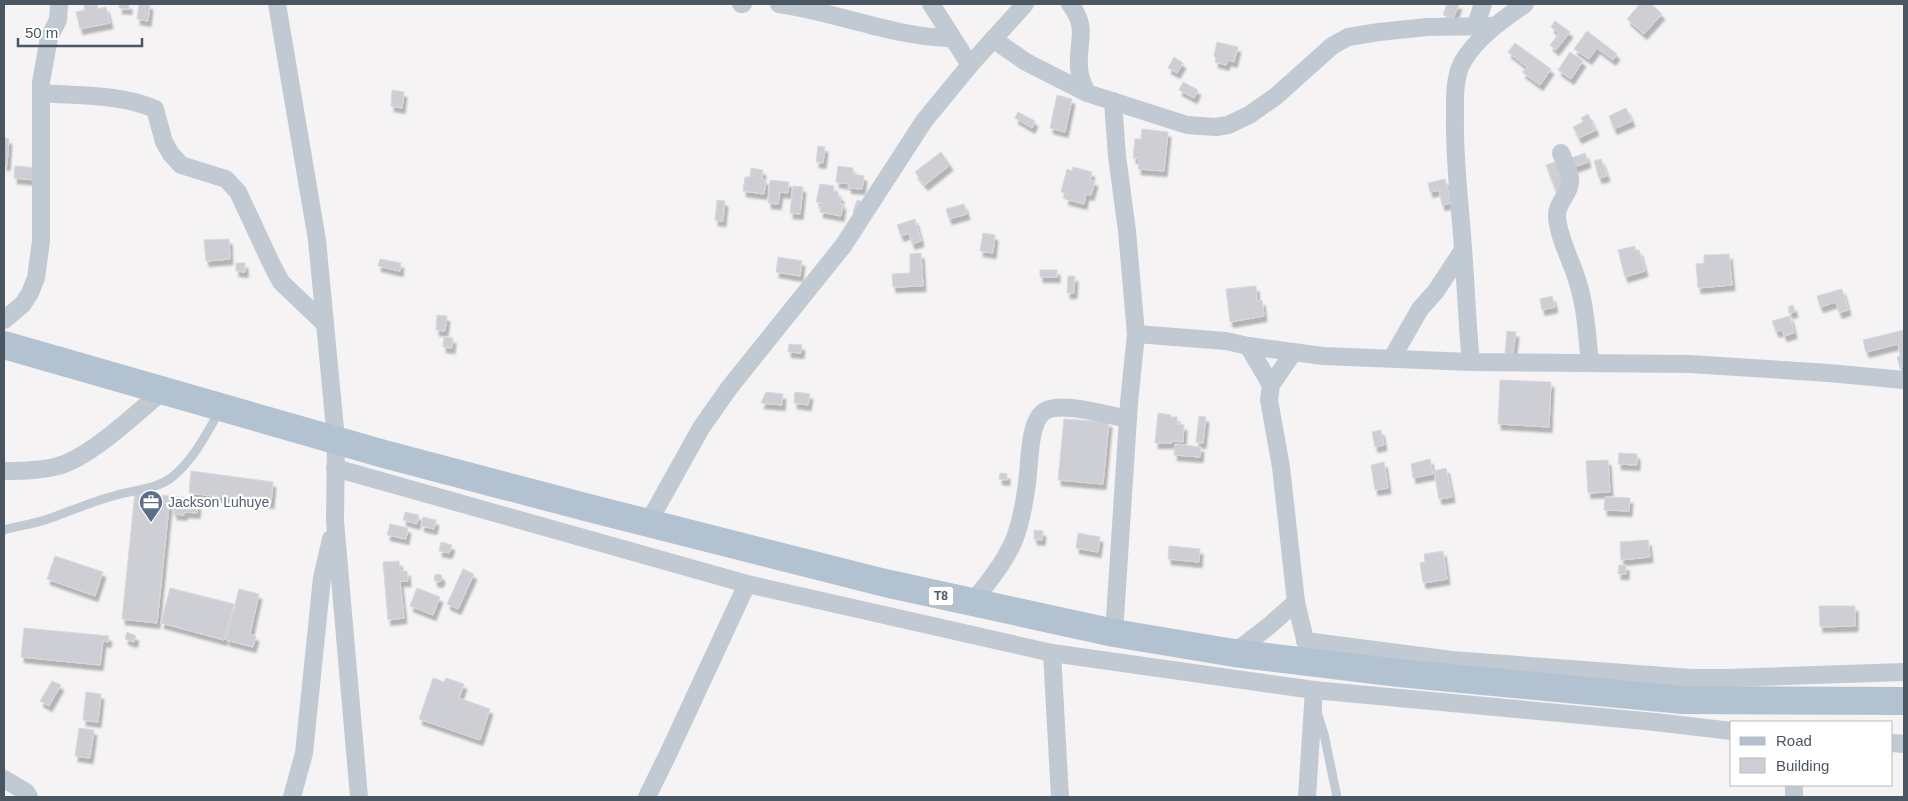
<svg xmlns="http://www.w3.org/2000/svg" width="1908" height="801" font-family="Helvetica,sans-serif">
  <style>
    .building { fill: #cdcfd5; stroke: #d7d9de; filter: url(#shadow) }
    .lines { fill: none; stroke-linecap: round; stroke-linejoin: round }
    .service { stroke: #c1cad2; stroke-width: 9 }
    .minor { stroke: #c1cad2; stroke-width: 18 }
    .primary { stroke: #b3c2d1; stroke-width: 28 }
    .labels { text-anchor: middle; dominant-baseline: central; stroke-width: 4.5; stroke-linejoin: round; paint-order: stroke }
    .shield { fill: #fff; stroke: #808990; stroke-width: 1 }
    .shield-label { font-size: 12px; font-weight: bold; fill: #4a5661 }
    .service-label { font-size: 14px; fill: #4e5e75; stroke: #fff; text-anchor: start }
  </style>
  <defs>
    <filter id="shadow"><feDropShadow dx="3" dy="5.5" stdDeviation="1" flood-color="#0004"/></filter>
  </defs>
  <rect width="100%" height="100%" fill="#f5f3f3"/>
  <g class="building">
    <polygon points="84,4 91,4 92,6 97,5 98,9 106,7 110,23 80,29 76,12 85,10"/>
    <polygon points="120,4 129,4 129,9 119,8"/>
    <polygon points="139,4 150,4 148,21 137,19"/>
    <polygon points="1447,4 1459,4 1453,19 1443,15"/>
    <polygon points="1640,4 1651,4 1662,14 1644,34 1627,19"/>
    <polygon points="1555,21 1570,32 1556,50 1550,45 1559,33 1551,27"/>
    <polygon points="1587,31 1617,54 1613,60 1597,48 1589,59 1574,49"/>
    <polygon points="1217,42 1238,47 1234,62 1228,60 1226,65 1215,62 1216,57 1214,56"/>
    <polygon points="1515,43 1551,69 1540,85 1522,72 1528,68 1508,52"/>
    <polygon points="1570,52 1583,61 1571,79 1558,70"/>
    <polygon points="1174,57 1183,63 1177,73 1168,68"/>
    <polygon points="1183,82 1198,90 1194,98 1179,90"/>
    <polygon points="392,90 404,92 402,108 391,106"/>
    <polygon points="1057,95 1072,99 1065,132 1050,128"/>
    <polygon points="1626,108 1632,121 1614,129 1609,116"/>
    <polygon points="1018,112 1035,121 1032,128 1015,118"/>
    <polygon points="1588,114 1596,130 1579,138 1573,127 1583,122 1581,118"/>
    <polygon points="1142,129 1168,132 1164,171 1138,169 1139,158 1133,158 1135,139 1141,139"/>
    <polygon points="4,138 9,139 7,165 4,165"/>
    <polygon points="818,146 825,147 823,163 816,162"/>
    <polygon points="941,152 950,165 925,185 915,172"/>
    <polygon points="1585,153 1588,162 1569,169 1566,160"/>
    <polygon points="1601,159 1607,176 1599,178 1594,161"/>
    <polygon points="1558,161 1568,188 1556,192 1546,165"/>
    <polygon points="15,166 37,168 35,180 14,178"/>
    <polygon points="838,166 853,168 853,174 864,176 862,189 848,188 849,184 836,182"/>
    <polygon points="1073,167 1092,172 1090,180 1095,181 1091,195 1086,194 1084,204 1065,199 1067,194 1061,192 1067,169 1072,171"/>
    <polygon points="751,168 763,170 762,179 766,180 764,194 743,191 745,177 750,177"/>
    <polygon points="1445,179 1451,203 1442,205 1439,190 1430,192 1428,183"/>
    <polygon points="770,180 789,182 788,193 780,192 778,204 768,203"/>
    <polygon points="820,184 834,186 833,191 838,192 838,196 841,196 840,204 843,204 841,216 820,212 822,203 816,202"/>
    <polygon points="793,186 803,187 800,214 790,213"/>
    <polygon points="717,200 725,201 723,221 715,220"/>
    <polygon points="857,200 863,202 859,214 853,212"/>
    <polygon points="964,204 967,214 949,219 946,209"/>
    <polygon points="915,219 921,241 912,244 909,233 901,236 897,225"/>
    <polygon points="983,233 995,235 993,253 980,251"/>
    <polygon points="229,239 230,259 206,261 204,240"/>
    <polygon points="1635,246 1635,250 1639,250 1645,271 1625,277 1618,250"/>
    <polygon points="921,253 923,286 893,287 892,274 910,273 910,254"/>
    <polygon points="1729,254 1732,285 1698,288 1696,264 1704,263 1704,255"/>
    <polygon points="778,257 802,261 800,276 776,272"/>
    <polygon points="380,259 401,263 400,271 378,266"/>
    <polygon points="236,263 245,263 245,272 236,271"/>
    <rect x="1040" y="270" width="17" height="7"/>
    <polygon points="1068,276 1075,276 1074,293 1067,293"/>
    <polygon points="1256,286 1257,301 1262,300 1264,316 1230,322 1226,289"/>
    <polygon points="1842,289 1848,310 1839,313 1836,302 1820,307 1817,296"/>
    <polygon points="1552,296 1555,307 1542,310 1540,299"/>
    <polygon points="1793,305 1795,312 1789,313 1788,307"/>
    <polygon points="437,315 447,316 445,331 436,330"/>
    <polygon points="1790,316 1794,333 1784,336 1782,330 1776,332 1772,321"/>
    <polygon points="1904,330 1904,366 1900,368 1897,357 1900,356 1898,344 1866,352 1863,340"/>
    <polygon points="1507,331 1516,332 1513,354 1505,353"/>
    <polygon points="444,337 453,338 452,348 443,347"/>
    <polygon points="789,344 802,345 801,353 788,352"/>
    <polygon points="1500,380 1551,382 1549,427 1498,424"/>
    <polygon points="766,392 783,394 782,405 761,403"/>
    <polygon points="795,392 810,394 808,405 794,403"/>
    <polygon points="1158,413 1171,415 1170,417 1177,417 1177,424 1184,425 1183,442 1172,441 1172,443 1155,443"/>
    <polygon points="1199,416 1206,417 1203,443 1196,442"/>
    <polygon points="1064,419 1109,422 1103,484 1058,480"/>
    <polygon points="1381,430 1384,445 1375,447 1372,432"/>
    <polygon points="1175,444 1201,447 1200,457 1174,455"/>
    <polygon points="1619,453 1637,454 1637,465 1618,464"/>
    <polygon points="1430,459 1433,474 1413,478 1411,464"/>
    <polygon points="1608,460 1610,492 1588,493 1586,461"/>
    <polygon points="1384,462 1388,488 1375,490 1371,465"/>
    <polygon points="1446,468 1452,497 1439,499 1434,471"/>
    <polygon points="191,471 273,482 271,503 189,493"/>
    <polygon points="1000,473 1007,474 1007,480 999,479"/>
    <polygon points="135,492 170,496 157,623 122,619"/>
    <polygon points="173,496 198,499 197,513 185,512 184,515 174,514 174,510 171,509"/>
    <polygon points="1605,497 1630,498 1629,511 1604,510"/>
    <polygon points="405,512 419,515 417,524 403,520"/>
    <polygon points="423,517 436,520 434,529 421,526"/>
    <polygon points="390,524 408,528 406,539 387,535"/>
    <polygon points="1034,530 1043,531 1042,540 1034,539"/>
    <polygon points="1078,533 1100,537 1098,552 1076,548"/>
    <polygon points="1648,540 1650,557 1621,560 1620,542"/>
    <polygon points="441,542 452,545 449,553 439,551"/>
    <polygon points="1169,546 1200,549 1199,562 1168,559"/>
    <polygon points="1443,551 1447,579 1423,583 1420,563 1425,562 1424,554"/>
    <polygon points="55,556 103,572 95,596 47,579"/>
    <polygon points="399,561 400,571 407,571 408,581 400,581 404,618 388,620 383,562"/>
    <polygon points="1619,565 1626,565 1626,574 1618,574"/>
    <polygon points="463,569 474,574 458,609 447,604"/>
    <circle cx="438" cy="578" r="4"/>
    <polygon points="170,588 234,604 224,640 161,623"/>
    <polygon points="417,588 440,597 433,615 410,606"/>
    <polygon points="239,589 259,594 250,634 256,636 253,647 226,640"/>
    <polygon points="1819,606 1855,606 1855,626 1820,627"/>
    <polygon points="24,628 109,636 108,642 103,641 100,665 21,657"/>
    <polygon points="127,632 136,636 134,642 125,639"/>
    <polygon points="433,678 444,682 446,678 464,684 459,698 490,709 480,740 419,719"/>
    <polygon points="52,681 61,685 49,706 40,701"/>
    <polygon points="86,692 101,694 98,722 83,720"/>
    <polygon points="79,728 94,730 90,758 75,756"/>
  </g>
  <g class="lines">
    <g class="service">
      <path d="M4,530c14,-4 30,-6 44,-11 23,-8 45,-18 69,-24 17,-5 39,-6 54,-17 22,-17 36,-45 49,-68"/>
      <polyline points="1317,712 1324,734 1337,797"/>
    </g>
    <g class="minor">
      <polyline points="277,4 317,240 336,439 335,521 359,797"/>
      <polyline points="741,4 743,4"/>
      <path d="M779,4c58,8 113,33 172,34"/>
      <polyline points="931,4 970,65"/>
      <path d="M1070,4c19,25 7,36 9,63 0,10 4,18 8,26"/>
      <polyline points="1475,27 1483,4"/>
      <polyline points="993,39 1026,62 1087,93 1187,125 1216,127 1228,125 1249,115 1275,97 1332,46 1348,37 1379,32 1427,27 1494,26"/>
      <path d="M41,93c37,3 80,1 114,16l9,33 7,12 10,11 45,14 12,13 34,73 9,17 44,42"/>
      <polyline points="1113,101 1117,156 1127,231 1136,334 1129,403 1114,633"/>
      <path d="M1561,153c3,8 8,17 9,25 2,15 -14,24 -13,39 2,23 15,44 21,66 8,26 9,53 12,80"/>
      <polyline points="4,320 23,304 30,293 36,278 41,241 41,82 49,38 58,20 59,4"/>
      <polyline points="1136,334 1226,341 1248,346 1323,356 1471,362 1690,364 1829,373 1904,380"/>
      <polyline points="1248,346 1271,385"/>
      <polyline points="1293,353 1271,385 1269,400 1281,467 1296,602 1308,652"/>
      <polyline points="1392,358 1420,309 1436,291 1463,250"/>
      <path d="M1471,362c-4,-38 -5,-76 -8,-114 -3,-44 -9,-88 -8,-132 0,-17 -1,-37 7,-53 14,-25 40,-43 63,-59"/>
      <polyline points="335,468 747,584 1052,653 1314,690 1655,722 1732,731"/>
      <path d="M4,471c16,0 33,0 50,-4 33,-6 82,-54 109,-76"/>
      <polyline points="648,523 701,428 729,388 843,246 924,121 970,65 1025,4"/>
      <path d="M972,603c16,-21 37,-45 45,-71 5,-16 8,-33 10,-49 3,-18 1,-62 18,-72 16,-10 64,4 83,8"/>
      <polyline points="1305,641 1452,660 1691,678 1727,678 1904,672"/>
      <polyline points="1052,653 1060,797"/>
      <polyline points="1234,653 1269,626 1296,602"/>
      <polyline points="1892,743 1904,744"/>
      <polyline points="4,779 26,792 29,797"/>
      <polyline points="292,797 304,753 322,578 331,539"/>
      <polyline points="647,797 669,752 747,584"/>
      <polyline points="1307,797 1314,690"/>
      <polyline points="1794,797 1794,785"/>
    </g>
    <polyline class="primary" points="4,345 384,454 593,509 885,583 1114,633 1234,653 1399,673 1683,700 1904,701"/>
  </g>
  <defs>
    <g id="office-pin" transform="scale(1.25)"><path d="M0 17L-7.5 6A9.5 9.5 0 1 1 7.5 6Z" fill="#5c6f8a" stroke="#fff"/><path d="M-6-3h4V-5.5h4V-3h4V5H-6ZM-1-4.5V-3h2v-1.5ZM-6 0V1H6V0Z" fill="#fff"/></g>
  </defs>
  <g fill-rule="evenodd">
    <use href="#office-pin" x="151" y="502"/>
  </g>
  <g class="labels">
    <rect class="shield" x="928.5" y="586.5" width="25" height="19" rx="4"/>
    <g class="shield-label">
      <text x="941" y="596">T8</text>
    </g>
    <g class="service-label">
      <text x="168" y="502">Jackson Luhuye</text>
    </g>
  </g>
  <rect width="1908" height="801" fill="none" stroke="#4a5661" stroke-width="10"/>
  <rect x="1730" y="721" width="162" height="65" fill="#ffffff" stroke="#b7bbc0"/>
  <rect x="1740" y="737" width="25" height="8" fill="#b3c2d1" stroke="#b7bbc0"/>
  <text x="1776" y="746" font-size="15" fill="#4a5661">Road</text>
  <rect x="1740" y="758" width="25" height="15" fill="#cdcfd5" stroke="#b7bbc0"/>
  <text x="1776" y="771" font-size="15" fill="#4a5661">Building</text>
  <path d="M18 38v8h124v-8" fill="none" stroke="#4a5661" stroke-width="2.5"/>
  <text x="25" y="38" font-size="15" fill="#4a5661" stroke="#ffffff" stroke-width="4" paint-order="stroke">50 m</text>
</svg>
